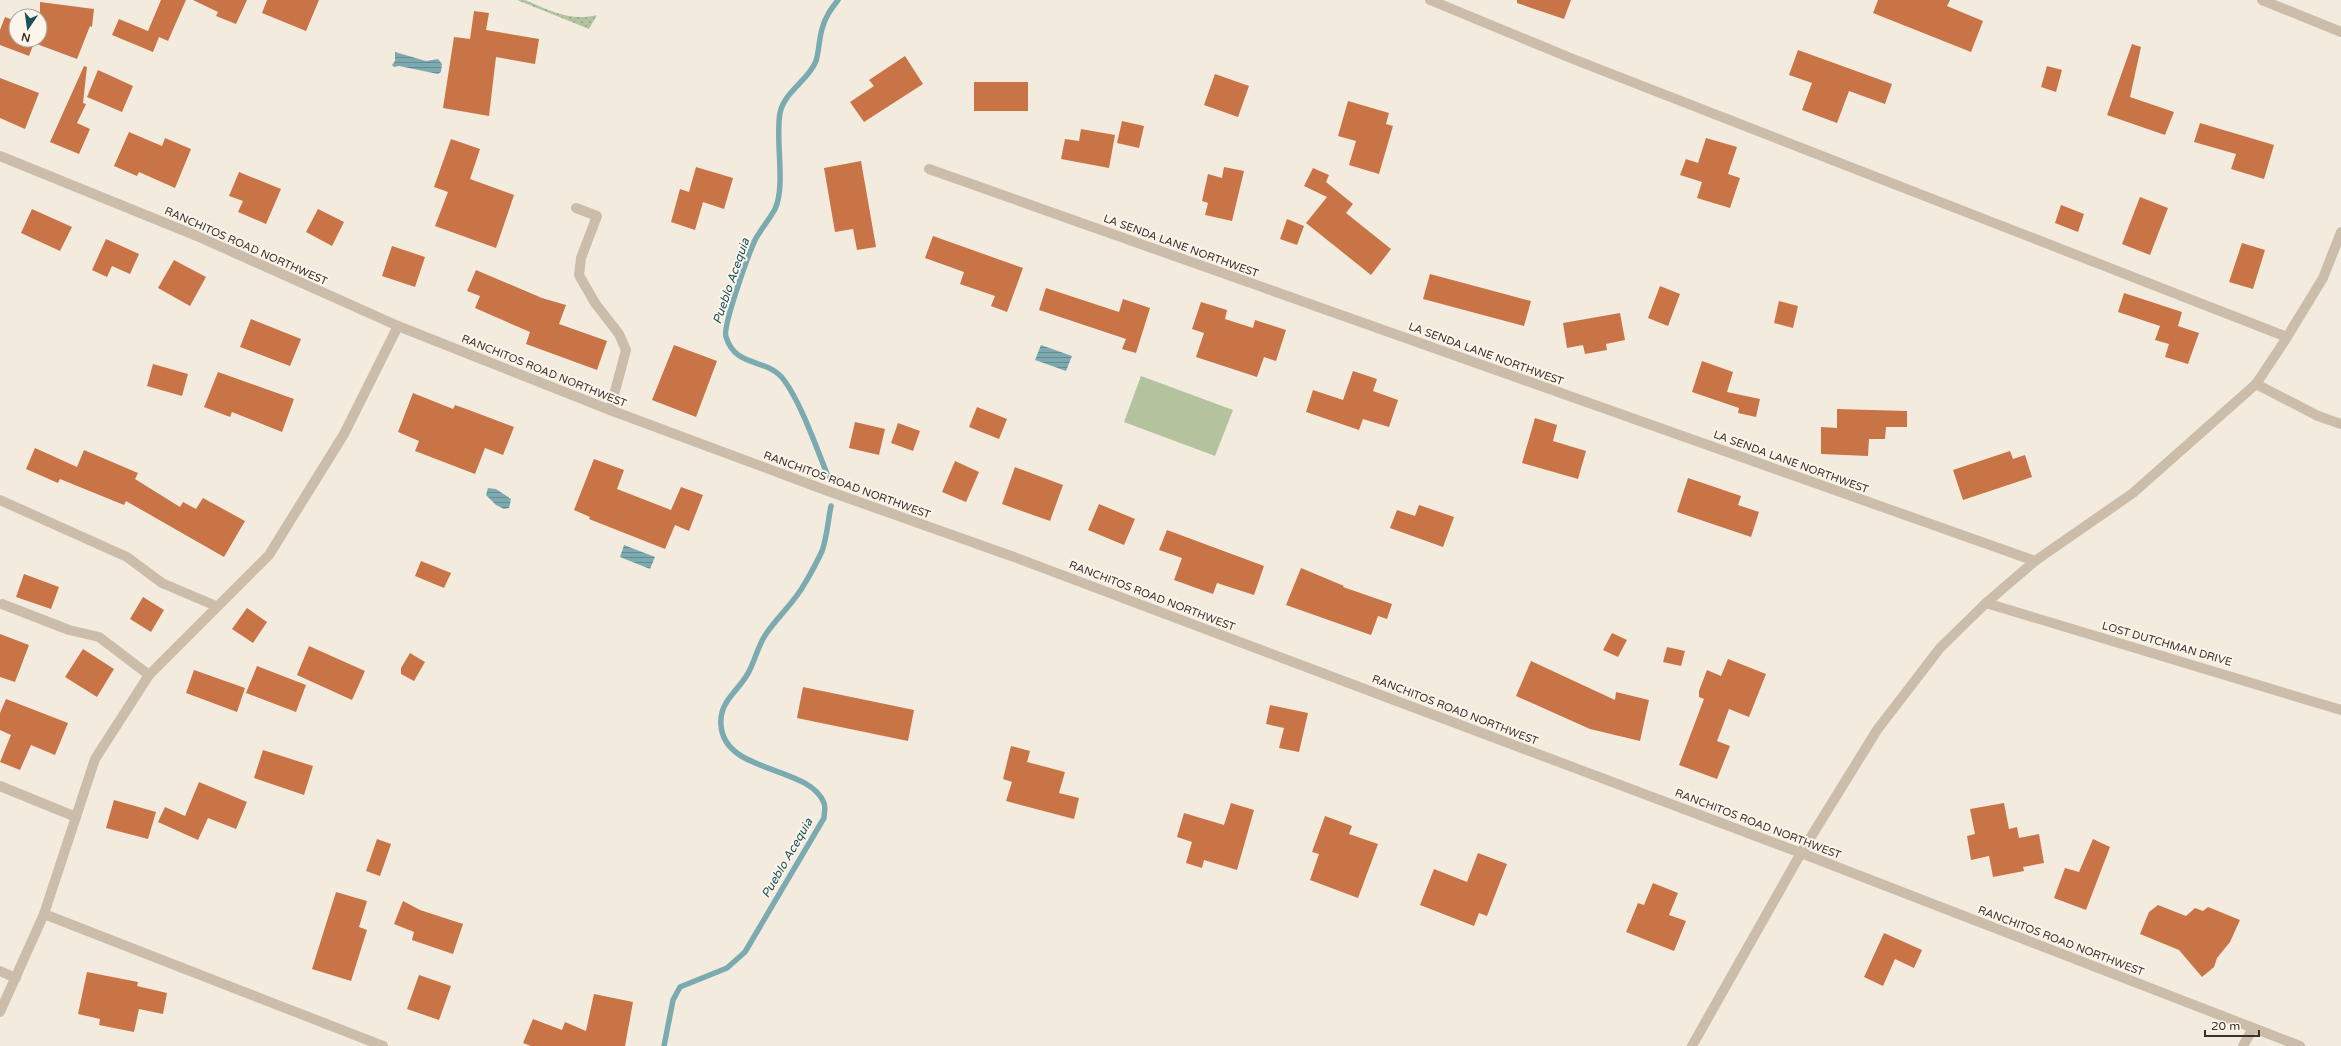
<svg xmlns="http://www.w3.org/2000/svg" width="2341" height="1046" font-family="'Varela Round',sans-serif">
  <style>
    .grass { fill: url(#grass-dots) }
    .garden { fill: #b3c39e }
    .water { fill: url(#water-rules) }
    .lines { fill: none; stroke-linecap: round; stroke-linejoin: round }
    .stream { stroke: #7caab1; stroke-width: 5.5 }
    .building { fill: #c97447 }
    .service { stroke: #ccbdaa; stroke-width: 10 }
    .minor { stroke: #ccbdaa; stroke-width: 10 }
    .tertiary { stroke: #ccbdaa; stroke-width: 10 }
    .labels { text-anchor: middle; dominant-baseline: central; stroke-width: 4; stroke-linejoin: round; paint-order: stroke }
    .street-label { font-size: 11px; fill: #393029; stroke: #fbf5eb }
    .water-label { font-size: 12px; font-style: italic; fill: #1e515c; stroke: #fbf5eb }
  </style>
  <defs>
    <pattern id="grass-dots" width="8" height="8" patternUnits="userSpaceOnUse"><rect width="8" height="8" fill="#b3c39e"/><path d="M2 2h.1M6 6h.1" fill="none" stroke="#939f81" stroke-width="1.8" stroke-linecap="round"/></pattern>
    <pattern id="water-rules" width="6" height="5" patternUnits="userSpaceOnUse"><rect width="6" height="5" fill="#7caab1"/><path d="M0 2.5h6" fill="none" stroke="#678b90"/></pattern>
  </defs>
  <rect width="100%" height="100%" fill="#f3ecde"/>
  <path class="grass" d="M517,0h8c24,10 45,22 72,15l-8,14z"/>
  <polygon class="garden" points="1141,376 1233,410 1215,456 1124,422"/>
  <g class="water">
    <polygon points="395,52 426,61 438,59 442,64 441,72 438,74 399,66 394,67 392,65 395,61"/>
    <polygon points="1041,345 1072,356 1066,371 1035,360"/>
    <polygon points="488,488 496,489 511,499 509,508 504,509 496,505 486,495"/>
    <polygon points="624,545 655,557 650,569 620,557"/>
  </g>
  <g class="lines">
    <g class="stream">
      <path d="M828,476c-12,-29 -26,-71 -44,-96 -17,-23 -48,-11 -58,-43 -4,-10 23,-84 29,-97 6,-11 14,-20 20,-31 11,-23 0,-69 5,-96 4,-21 28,-32 36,-52 3,-10 3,-22 6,-32 3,-12 9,-20 16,-29"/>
      <path d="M664,1046l9,-46 7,-13 47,-19 18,-16 79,-134c0,-5 2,-11 0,-15 -15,-38 -100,-29 -103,-78 -2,-23 16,-33 26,-50 8,-13 10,-28 19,-41 12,-18 29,-32 39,-51 6,-10 12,-21 17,-32 5,-13 6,-31 9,-45"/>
    </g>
  </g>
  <g class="building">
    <polygon points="161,0 186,0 168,41 159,37 153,52 112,35 119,19 148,31"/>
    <polygon points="193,0 247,0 236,24 216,16 218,12"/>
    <polygon points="267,0 319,0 306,31 262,13"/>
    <polygon points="1517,0 1571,0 1564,19 1517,3"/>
    <polygon points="1878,0 1950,0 1947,6 1983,21 1971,52 1873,13"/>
    <polygon points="40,2 94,9 92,27 90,26 77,59 34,43 29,56 0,45 0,30 5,17 16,21 16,40 40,40"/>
    <polygon points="474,11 489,13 486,30 539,39 535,64 496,57 489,116 443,108 454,37 470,39"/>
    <polygon points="2132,44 2141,47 2130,97 2174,112 2165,135 2107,115"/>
    <polygon points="1798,50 1892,84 1885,104 1849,91 1837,123 1802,110 1812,83 1789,75"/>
    <polygon points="905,56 923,84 864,122 850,102 874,86 869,80"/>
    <polygon points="84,66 87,67 83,103 86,104 77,123 90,129 79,154 50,142"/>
    <polygon points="2047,66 2062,70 2056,92 2041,87"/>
    <polygon points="98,70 133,86 122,112 87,97"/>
    <polygon points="1215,74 1249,86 1238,117 1204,105"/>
    <polygon points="0,78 39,93 25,129 0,118"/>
    <rect x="974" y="82" width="54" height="29"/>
    <polygon points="1348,101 1389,113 1386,124 1393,126 1379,174 1349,165 1356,141 1338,136"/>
    <polygon points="1122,121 1144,126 1139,148 1117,143"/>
    <polygon points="2200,123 2274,145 2264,179 2231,169 2236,154 2194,142"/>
    <polygon points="1081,129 1115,135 1109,168 1061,159 1065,139 1079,141"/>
    <polygon points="129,132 162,146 165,138 191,149 175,188 139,172 137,176 114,166"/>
    <polygon points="1706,138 1737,147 1728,174 1740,178 1730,208 1697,198 1702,182 1680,175 1686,159 1698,163"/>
    <polygon points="451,139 480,149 470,179 514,195 496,248 435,226 448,192 434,187"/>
    <polygon points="861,161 876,247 857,250 853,229 835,232 824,168"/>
    <polygon points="696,167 733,178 724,209 703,202 695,230 671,222 680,189 689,192"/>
    <polygon points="1224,167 1244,171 1232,221 1205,215 1208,203 1202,201 1208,174 1222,178"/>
    <polygon points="1313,168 1329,175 1326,182 1353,204 1346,213 1391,249 1371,275 1306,223 1327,197 1304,186"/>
    <polygon points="239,172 281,189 266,224 238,212 243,201 229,196"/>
    <polygon points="2140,197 2168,208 2150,255 2122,244"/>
    <polygon points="2061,205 2084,214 2078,232 2055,223"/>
    <polygon points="32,209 72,227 60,251 21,233"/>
    <polygon points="318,209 344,222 332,246 306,232"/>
    <polygon points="1287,219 1304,226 1297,245 1280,239"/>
    <polygon points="933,236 1023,268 1007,312 991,306 995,296 960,284 964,272 925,258"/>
    <polygon points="106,239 139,254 130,274 112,266 107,277 92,270"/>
    <polygon points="2242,243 2265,250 2253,289 2229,282"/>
    <polygon points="392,246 425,257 415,287 382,276"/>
    <polygon points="174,260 206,277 190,306 158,288"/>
    <polygon points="476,270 542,298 566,305 559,324 607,341 597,370 526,344 530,332 475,308 480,296 467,291"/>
    <polygon points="1430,274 1531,301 1524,326 1423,299"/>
    <polygon points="1660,286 1680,294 1668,326 1648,318"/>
    <polygon points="1046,288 1119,312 1123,299 1150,308 1136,353 1122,349 1126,339 1039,310"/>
    <polygon points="2124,293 2182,312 2178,326 2199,333 2188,364 2165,357 2169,344 2155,340 2160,326 2118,312"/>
    <polygon points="1779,301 1798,306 1793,328 1774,323"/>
    <polygon points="1201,302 1227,310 1225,319 1253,328 1255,320 1286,330 1276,361 1264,357 1257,377 1196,357 1204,333 1192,329"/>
    <polygon points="1620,313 1625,340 1606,344 1607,350 1585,354 1583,345 1567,348 1563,323"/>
    <polygon points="251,319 301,339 290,366 240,347"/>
    <polygon points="674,345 717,361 696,417 652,400"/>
    <polygon points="1702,361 1733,372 1727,392 1760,399 1756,417 1738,413 1739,408 1692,392"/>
    <polygon points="153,364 188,374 182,396 147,386"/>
    <polygon points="1353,371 1377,379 1373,391 1398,400 1389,427 1363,419 1359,430 1306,412 1313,390 1343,400"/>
    <polygon points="218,372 294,399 282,432 232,412 230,417 204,407"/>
    <polygon points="413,393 453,409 455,405 469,410 514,427 503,455 485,448 475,474 415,451 419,441 398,432"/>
    <polygon points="977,407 1007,419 999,439 969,427"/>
    <polygon points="1837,409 1907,411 1907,427 1886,427 1885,439 1869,439 1868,456 1821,454 1821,427 1837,428"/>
    <polygon points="1535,418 1557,425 1553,441 1586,451 1578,479 1522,463"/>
    <polygon points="855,422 885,429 879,455 849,448"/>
    <polygon points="898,423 920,431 913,451 891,443"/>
    <polygon points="35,448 77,467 84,450 138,473 135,479 180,507 183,502 196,509 203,498 245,521 224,557 126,501 124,505 60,479 58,483 26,469"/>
    <polygon points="2010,451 2013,459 2025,455 2032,477 1963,500 1953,470"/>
    <polygon points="594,459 624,470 617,489 671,510 681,487 703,495 689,531 675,525 665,549 589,519 590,517 574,510"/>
    <polygon points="955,461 979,472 966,502 942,492"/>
    <polygon points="1015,467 1063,485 1050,521 1002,504"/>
    <polygon points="1688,478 1741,496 1738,505 1759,512 1751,537 1677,512"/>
    <polygon points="1099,504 1135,519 1124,545 1088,530"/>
    <polygon points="1419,505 1454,517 1443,547 1390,528 1397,510 1415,516"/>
    <polygon points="1167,530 1264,566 1254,595 1217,583 1213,594 1174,580 1182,558 1159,550"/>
    <polygon points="421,561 451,573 444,588 415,576"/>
    <polygon points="1301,568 1344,586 1343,587 1392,604 1387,619 1378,616 1371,635 1286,605"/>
    <polygon points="24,574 59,587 51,609 16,597"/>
    <polygon points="143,597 164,610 151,632 130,619"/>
    <polygon points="247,608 267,622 253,643 232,629"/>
    <polygon points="1612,633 1627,640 1618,657 1603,650"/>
    <polygon points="0,634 29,645 15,682 0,677"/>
    <polygon points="309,646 365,671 352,700 297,675"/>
    <polygon points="1667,647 1685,651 1681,666 1663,662"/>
    <polygon points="83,649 114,669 97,697 65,677"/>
    <polygon points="410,653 425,662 414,681 401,674 401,668"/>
    <polygon points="1728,659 1766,674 1749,717 1729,709 1717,741 1730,746 1717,779 1679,765 1704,699 1699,697 1699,691 1707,670 1721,676"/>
    <polygon points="1531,661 1615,700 1616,692 1649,700 1640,741 1590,729 1516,696"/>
    <polygon points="257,666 306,685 296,712 246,693"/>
    <polygon points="194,670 245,688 237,712 186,693"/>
    <polygon points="803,687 914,710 908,741 797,718"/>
    <polygon points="6,699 68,723 55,755 31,745 20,770 0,762 11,735 0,730 0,713"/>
    <polygon points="1270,705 1308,713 1299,752 1279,748 1284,728 1266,724"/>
    <polygon points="1011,746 1030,751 1027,762 1065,772 1059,793 1079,798 1074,819 1006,801 1012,782 1003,779"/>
    <polygon points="263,750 313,766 304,795 254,778"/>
    <polygon points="199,782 247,802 236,829 208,818 198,840 158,822 165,807 185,816"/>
    <polygon points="114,800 156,812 148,839 106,828"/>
    <polygon points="1231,803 1254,810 1237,870 1204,860 1202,868 1186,863 1192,842 1177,837 1184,813 1224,825"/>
    <polygon points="2004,803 2009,829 2017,827 2019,838 2039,834 2044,863 2023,867 2024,871 1993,877 1989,856 1971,860 1967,836 1975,834 1970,809"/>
    <polygon points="1325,816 1352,826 1349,834 1378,844 1358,898 1310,880 1319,854 1312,852"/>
    <polygon points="377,839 391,844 380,876 366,871"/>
    <polygon points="2093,839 2110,847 2086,910 2054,898 2065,868 2079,872"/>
    <polygon points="1478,853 1507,864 1487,916 1479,913 1474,926 1420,905 1434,869 1467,882"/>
    <polygon points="1653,883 1678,893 1669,915 1686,921 1674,951 1626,932 1638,903 1644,905"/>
    <polygon points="336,892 367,901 359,927 367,930 351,981 312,969"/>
    <polygon points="403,901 420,910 463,924 453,954 412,940 414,932 394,924"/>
    <polygon points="2158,905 2186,916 2195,908 2203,911 2208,907 2240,920 2230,942 2217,958 2214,967 2202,977 2179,950 2140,934 2149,912"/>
    <polygon points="1884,933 1922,950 1914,968 1895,959 1883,986 1864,977"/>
    <polygon points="87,972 138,982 137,986 167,993 163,1014 139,1009 134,1032 99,1025 100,1019 78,1014"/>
    <polygon points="419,975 451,986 439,1020 407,1009"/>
    <polygon points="594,994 633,1002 625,1046 531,1046 523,1043 533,1019 562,1030 565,1022 586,1031"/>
  </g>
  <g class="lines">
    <g class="service">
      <polyline points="0,786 76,817"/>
      <polyline points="0,971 16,978"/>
    </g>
    <g class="minor">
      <polyline points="1430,0 1573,59 2287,337"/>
      <polyline points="2262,0 2341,32"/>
      <polyline points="929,169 2035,561"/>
      <polyline points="576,208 597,216 581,258 579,275 595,303 619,334 626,350 610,410"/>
      <polyline points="2256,384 2318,416 2341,424"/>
      <polyline points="0,500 127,557 162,583 216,606"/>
      <polyline points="1986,603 2341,710"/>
      <polyline points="2,604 69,630 99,637 149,675"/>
      <polyline points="1801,853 2300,1046"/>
      <polyline points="44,914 383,1046"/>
      <polyline points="0,1012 44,914 95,759 149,675 269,555 344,434 398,326"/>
      <polyline points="2243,1046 2253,1028"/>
    </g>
    <g class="tertiary">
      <polyline points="0,156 197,236 398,326 610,410 828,491 1014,557 1801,853"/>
      <polyline points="1692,1046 1801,853 1877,730 1940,648 1986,603 2035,561 2133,493 2256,384 2284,342 2323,278 2341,232"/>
    </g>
  </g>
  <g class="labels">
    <g class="street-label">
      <text transform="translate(246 246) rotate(24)">RANCHITOS ROAD NORTHWEST</text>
      <text transform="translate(1181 246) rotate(20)">LA SENDA LANE NORTHWEST</text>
      <text transform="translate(1486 354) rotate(20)">LA SENDA LANE NORTHWEST</text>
      <text transform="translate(544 371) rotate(22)">RANCHITOS ROAD NORTHWEST</text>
      <text transform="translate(1791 462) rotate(20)">LA SENDA LANE NORTHWEST</text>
      <text transform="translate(847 485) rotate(20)">RANCHITOS ROAD NORTHWEST</text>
      <text transform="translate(1152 596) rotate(21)">RANCHITOS ROAD NORTHWEST</text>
      <text transform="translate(2167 644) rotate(16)">LOST DUTCHMAN DRIVE</text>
      <text transform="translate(1455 710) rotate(21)">RANCHITOS ROAD NORTHWEST</text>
      <text transform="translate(1758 824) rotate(21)">RANCHITOS ROAD NORTHWEST</text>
      <text transform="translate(2061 941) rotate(21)">RANCHITOS ROAD NORTHWEST</text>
    </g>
    <g class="water-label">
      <text transform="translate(731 281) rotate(-71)">Pueblo Acequia</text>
      <text transform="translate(787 858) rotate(-60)">Pueblo Acequia</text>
    </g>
  </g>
  <g transform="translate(28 28) rotate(193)"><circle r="19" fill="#fbf5eb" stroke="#ada69d"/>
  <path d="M0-3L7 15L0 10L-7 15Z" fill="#1e515c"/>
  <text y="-6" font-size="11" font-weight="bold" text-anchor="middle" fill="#393029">N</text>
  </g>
  <path d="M2205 1030v6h54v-6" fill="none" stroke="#393029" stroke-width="2"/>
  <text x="2211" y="1030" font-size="12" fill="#393029" stroke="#fbf5eb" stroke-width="3" paint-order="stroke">20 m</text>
</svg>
